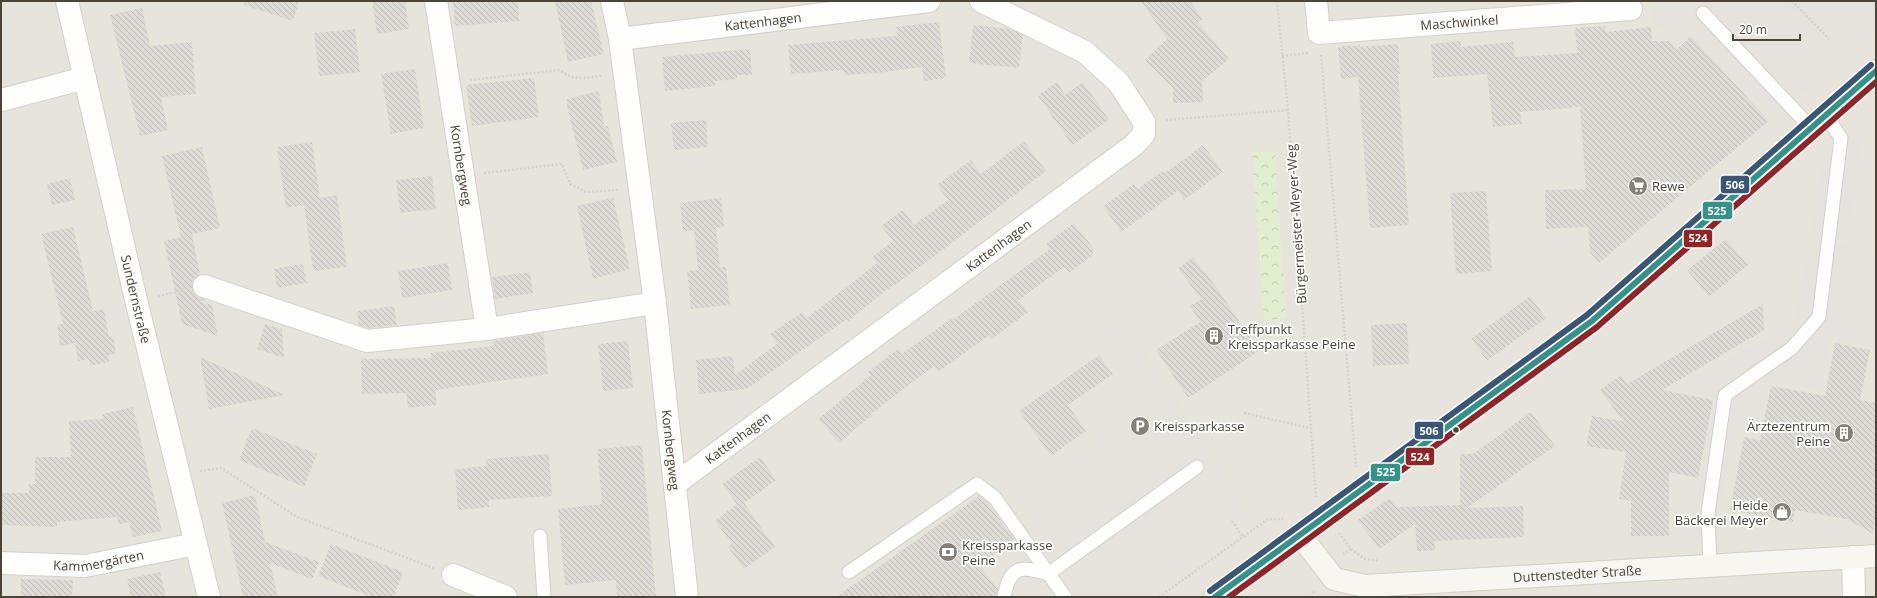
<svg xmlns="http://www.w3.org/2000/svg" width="1877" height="598" font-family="'Open Sans',sans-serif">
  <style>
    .residential { fill: #e7e4dc }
    .park { fill: url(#park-crowns) }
    .parking { fill: #e6e3df }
    .building { fill: url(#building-back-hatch) }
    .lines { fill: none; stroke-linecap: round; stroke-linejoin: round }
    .lane-casing { stroke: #d2d0cb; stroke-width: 15 }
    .street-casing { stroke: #d2d0cb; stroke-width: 24 }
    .secondary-casing { stroke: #d3cfc5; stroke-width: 24 }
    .primary-casing { stroke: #d6cebb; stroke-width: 24 }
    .path { stroke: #d3d2cc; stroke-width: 2.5; stroke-dasharray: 2 2; stroke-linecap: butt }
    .lane { stroke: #fdfdfc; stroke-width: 13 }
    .street { stroke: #fdfdfc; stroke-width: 22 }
    .secondary { stroke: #f7f6f1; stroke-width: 22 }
    .primary { stroke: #f2efe6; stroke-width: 22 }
    .bus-1-casing { stroke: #fff; stroke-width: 9 }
    .bus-2-casing { stroke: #fff; stroke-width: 9 }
    .bus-3-casing { stroke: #fff; stroke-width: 9 }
    .bus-1 { stroke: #369289; stroke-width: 6 }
    .bus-2 { stroke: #912426; stroke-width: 6 }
    .bus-3 { stroke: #395775; stroke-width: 6 }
    .bus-dot { fill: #4b4439; stroke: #fff; stroke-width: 1.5 }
    .labels { text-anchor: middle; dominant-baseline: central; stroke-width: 3.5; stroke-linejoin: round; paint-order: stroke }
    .street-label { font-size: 13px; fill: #4b4439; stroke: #fff }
    .poi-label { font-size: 13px; fill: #4b4439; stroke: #fff; text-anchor: start }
    .line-badge { stroke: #fff; stroke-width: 1.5 }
    .badge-label { font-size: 11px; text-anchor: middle; font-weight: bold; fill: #fff }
  </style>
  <defs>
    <pattern id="park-crowns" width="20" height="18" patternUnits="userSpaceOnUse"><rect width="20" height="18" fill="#e1eecf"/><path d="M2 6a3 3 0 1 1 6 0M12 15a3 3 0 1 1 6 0" fill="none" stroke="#c3cdb2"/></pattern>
    <pattern id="building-back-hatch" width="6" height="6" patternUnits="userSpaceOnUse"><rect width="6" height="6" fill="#dedbd6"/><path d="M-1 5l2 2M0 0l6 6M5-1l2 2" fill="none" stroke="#c0bdb8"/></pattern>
  </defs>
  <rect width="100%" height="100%" fill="#f4f2ee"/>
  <rect class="residential" x="1" y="1" width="1875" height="596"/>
  <polygon class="park" points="1275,151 1286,318 1264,320 1252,152"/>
  <g class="parking">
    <polygon points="1652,1 1876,1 1876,28 1814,84 1772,116 1684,21 1654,28"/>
    <polygon points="1858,126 1863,135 1847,241 1810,235 1823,157"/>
    <polygon points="1810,239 1850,245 1849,254 1876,258 1876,348 1830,339 1821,391 1769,381 1759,422 1741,434 1731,450 1719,516 1719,540 1689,541 1715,398 1670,389 1794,323"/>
    <polygon points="1176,274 1195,298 1184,307 1193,321 1146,354 1251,512 1138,597 1085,597 1018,499 1098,444 1074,407 1118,375 1092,336"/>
    <polygon points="1876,351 1876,390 1869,389"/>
  </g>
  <g class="building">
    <polygon points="245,1 299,1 293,21 244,5"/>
    <polygon points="372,1 405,1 409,29 377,34"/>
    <polygon points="453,1 518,1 519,21 455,26"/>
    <polygon points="555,1 591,1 604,54 568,62"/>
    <polygon points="1141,1 1190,1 1203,19 1198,22 1229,59 1202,81 1203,102 1173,103 1173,88 1145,60 1167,39"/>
    <polygon points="142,8 150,46 192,42 196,94 161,97 168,130 140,136 110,15"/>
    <polygon points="939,22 946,78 924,81 922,67 878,73 844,75 844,70 791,74 788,45 897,36 896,27"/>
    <polygon points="973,25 1010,29 1023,35 1019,68 969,63"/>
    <polygon points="1605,26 1606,32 1651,27 1652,41 1668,41 1676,50 1691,36 1769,121 1599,263 1590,252 1588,227 1546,229 1545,190 1586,189 1580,107 1520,112 1522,124 1493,127 1487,74 1433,78 1431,44 1461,41 1461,47 1513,42 1515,57 1577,53 1575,28"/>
    <polygon points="355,29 360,72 319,76 314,33"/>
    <polygon points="1398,44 1400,74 1398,74 1409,225 1370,228 1358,77 1341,79 1338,47 1360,45 1360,47"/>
    <polygon points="750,49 752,75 737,75 737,79 714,81 715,86 665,91 662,57"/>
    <polygon points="415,69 424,128 391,134 381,74"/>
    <polygon points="534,78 539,117 472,126 466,85"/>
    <polygon points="1057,82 1065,95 1083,82 1109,120 1072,145 1038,96"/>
    <polygon points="599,91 604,126 608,126 617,162 583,170 567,107 567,99"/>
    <polygon points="706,120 708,147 674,150 671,123"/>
    <polygon points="1024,141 1046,171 936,255 894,286 893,285 848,321 847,319 747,389 699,394 696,360 733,356 735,375 777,344 770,334 802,312 807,318 877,263 872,257 893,241 881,226 903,210 914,225 948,200 937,185 971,160 981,174"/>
    <polygon points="312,142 320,198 337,195 347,267 313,271 304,205 286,208 277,147"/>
    <polygon points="1203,145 1223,172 1184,200 1178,191 1121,232 1103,206 1134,184 1137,189 1163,171 1165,173"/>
    <polygon points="202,147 220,228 192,234 200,274 195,277 192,282 192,288 195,295 206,300 200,301 212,305 218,336 182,324 164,241 181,237 162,156"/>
    <polygon points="432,176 436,209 400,213 396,180"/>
    <polygon points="70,178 75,200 52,205 47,184"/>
    <polygon points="1486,191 1492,271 1456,274 1450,193"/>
    <polygon points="613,198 630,269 593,279 577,206"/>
    <polygon points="721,198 724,227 716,228 720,267 726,267 730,305 691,309 687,271 698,270 694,230 683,232 680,203"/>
    <polygon points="1074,223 1093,248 1093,255 1069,273 1064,267 1019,300 1028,312 992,339 990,335 938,372 934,366 871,414 872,415 839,443 818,419 871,375 868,372 898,349 902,354 953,317 954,319 1050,249 1046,244"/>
    <polygon points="73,227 93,311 104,309 109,337 113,336 116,354 108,355 109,362 90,366 89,359 78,361 75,343 60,346 57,325 63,324 41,234"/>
    <polygon points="1726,239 1748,265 1709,297 1687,270"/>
    <polygon points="1193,257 1217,288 1259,351 1188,398 1156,350 1200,322 1190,306 1201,299 1178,268"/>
    <polygon points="448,263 452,290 402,298 398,271"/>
    <polygon points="303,264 307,283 277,288 274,269"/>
    <polygon points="530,272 533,293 495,299 492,277"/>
    <polygon points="1530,296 1546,318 1487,361 1471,339"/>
    <polygon points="1763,304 1764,330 1662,390 1713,400 1698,478 1669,472 1669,536 1631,536 1631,501 1619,499 1626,452 1586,446 1592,416 1623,421 1600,390 1621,375 1627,384"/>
    <polygon points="394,306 397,325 368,328 359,325 357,311"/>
    <polygon points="1407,323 1409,364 1373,366 1371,325"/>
    <polygon points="265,324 282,329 284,358 257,349"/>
    <polygon points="543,333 548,374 435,390 437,405 408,408 406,393 362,394 361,359 431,358 431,353 494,346 493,341"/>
    <polygon points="628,341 633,388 603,391 598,344"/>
    <polygon points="1835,343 1870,350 1860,400 1876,403 1876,517 1873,534 1847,519 1795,510 1793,522 1730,510 1744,437 1760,440 1771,386 1825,396"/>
    <polygon points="1099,355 1113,374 1068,405 1086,431 1051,456 1019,411"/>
    <polygon points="200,357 285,395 209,409"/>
    <polygon points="133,407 162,531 133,537 129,522 119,525 117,517 57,522 57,527 1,525 1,493 29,493 29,484 35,484 35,457 71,457 69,421 104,419 102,414"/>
    <polygon points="1531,412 1555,446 1467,508 1523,506 1524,537 1434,541 1435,550 1417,551 1415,524 1379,549 1358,520 1390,498 1396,507 1460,505 1460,454 1473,454"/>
    <polygon points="252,428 317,454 304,487 239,460"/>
    <polygon points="642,445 656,597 617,597 616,580 565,585 558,509 602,504 597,449"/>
    <polygon points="549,454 552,496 489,500 489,507 458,510 455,469 487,466 486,459"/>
    <polygon points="760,457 776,480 744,503 775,547 744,569 728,547 732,544 715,521 737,504 722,484"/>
    <polygon points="255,495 265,542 319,562 312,579 270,563 278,597 243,597 222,503"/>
    <polygon points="979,496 986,501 1014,539 980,566 998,589 996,597 836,597"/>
    <polygon points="331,544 403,572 394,597 372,597 318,576"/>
    <polygon points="160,572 166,597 131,597 127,579"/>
    <polygon points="21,579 73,580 72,597 21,597"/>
  </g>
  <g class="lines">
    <g class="lane-casing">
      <g id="lane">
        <polyline points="1703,13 1811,128"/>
        <polyline points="540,536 544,597"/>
        <polyline points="1710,566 1708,513 1725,395 1792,348 1819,317 1841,138 1826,116"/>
        <polyline points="849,572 977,484 995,498 1065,597"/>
        <path d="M1004,597c6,-31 16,-32 44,-23l149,-107"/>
      </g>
    </g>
    <g class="street-casing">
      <g id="street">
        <path id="s1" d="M67,1l69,299 73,297"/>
        <path id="s2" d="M436,1l51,328 168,-26"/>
        <path id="s3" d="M612,1l8,38 35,264 32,294"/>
        <path id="s4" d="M1316,1l3,32 312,-24"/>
        <path id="s5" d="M620,39l309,-38"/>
        <polyline points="1,100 85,78"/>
        <polyline points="204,286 367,341 487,329"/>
        <path id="s6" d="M675,484l459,-339 10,-11v-12l-25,-39 -34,-31 -104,-51"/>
        <polyline points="1853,557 1854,597"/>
        <path id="s7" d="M1,563l84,3 111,-22"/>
        <polyline points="453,575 506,597"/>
      </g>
    </g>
    <g class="secondary-casing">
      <g id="secondary">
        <path id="s8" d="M1300,535l34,44 31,7 511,-30"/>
      </g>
    </g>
    <g class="primary-casing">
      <polyline id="primary" points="1215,597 1592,321 1876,71"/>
    </g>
    <g class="path">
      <polyline points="1277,1 1288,110 1316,497"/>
      <polyline points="1792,1 1829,39"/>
      <polyline points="1321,55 1356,467"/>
      <polyline points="1282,56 1308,53"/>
      <path d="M470,80l90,-10c13,11 26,8 42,6"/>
      <polyline points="1166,120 1288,110"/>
      <polyline points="484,173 562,164 570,184 586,192 618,190"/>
      <polyline points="158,296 183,291"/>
      <polyline points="1244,413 1310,428"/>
      <polyline points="200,471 221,468 297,517 434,568"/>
      <polyline points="1232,521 1243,537"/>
      <polyline points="1339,533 1351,549 1343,554"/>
      <polyline points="1351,549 1365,559 1379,561"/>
      <polyline points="1159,597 1268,519 1283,519"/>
      <polyline points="1312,597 1315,590"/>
    </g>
    <use href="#lane" class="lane"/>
    <use href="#street" class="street"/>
    <use href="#secondary" class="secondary"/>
    <use href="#primary" class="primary"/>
    <g class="bus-1-casing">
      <polyline id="bus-1" points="1215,597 1592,321 1876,71"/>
    </g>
    <g class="bus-2-casing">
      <polyline id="bus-2" points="1229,597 1597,327 1876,82"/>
    </g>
    <g class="bus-3-casing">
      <polyline id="bus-3" points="1210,591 1587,315 1871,65"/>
    </g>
    <use href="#bus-1" class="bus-1"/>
    <use href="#bus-2" class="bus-2"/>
    <use href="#bus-3" class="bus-3"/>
  </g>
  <defs>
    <g id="supermarket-disc" transform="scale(1)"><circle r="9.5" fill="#868178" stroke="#fff"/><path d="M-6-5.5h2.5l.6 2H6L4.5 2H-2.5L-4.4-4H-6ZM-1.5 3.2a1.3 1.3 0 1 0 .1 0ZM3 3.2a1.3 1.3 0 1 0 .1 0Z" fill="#fff"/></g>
    <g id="building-disc" transform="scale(1)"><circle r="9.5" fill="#868178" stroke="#fff"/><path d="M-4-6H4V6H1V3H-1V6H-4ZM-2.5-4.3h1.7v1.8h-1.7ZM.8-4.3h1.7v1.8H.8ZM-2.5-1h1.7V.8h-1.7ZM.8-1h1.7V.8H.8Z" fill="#fff"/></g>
    <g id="parking-disc" transform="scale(1)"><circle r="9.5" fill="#868178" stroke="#fff"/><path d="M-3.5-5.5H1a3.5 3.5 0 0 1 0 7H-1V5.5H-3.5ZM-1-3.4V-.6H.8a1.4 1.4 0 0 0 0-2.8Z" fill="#fff"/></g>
    <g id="shop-disc" transform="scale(1)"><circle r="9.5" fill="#868178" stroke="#fff"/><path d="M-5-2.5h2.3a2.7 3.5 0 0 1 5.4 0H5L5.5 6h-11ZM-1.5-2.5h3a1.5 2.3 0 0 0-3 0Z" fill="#fff"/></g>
    <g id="bank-disc" transform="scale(1)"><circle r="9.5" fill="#868178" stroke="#fff"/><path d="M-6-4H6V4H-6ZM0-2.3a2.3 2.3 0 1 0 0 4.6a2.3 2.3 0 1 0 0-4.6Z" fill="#fff"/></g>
  </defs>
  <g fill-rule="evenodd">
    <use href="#supermarket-disc" x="1638" y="186"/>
    <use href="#building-disc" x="1214" y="336"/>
    <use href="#parking-disc" x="1140" y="426"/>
    <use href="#building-disc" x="1844" y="433"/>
    <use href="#shop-disc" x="1782" y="512"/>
    <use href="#bank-disc" x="948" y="552"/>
  </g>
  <circle class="bus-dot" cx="1456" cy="430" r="3.5"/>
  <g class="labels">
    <g class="street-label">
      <text stroke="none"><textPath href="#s5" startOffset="144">Kattenhagen</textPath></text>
      <text stroke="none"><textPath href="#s4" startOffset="173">Maschwinkel</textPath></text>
      <text stroke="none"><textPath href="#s2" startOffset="166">Kornbergweg</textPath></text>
      <text transform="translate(1296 224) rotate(-94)">Bürgermeister-Meyer-Weg</text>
      <text stroke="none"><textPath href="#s6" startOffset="402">Kattenhagen</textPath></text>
      <text stroke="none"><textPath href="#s1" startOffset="306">Sundernstraße</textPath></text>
      <text stroke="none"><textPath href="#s6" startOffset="78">Kattenhagen</textPath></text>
      <text stroke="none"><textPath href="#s3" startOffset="453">Kornbergweg</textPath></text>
      <text stroke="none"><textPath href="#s7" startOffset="98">Kammergärten</textPath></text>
      <text stroke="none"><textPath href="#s8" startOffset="300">Duttenstedter Straße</textPath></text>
    </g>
    <g class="poi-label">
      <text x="1652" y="186">Rewe</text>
      <text x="1228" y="329">Treffpunkt<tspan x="1228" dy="15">Kreissparkasse Peine</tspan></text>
      <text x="1154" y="426">Kreissparkasse</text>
      <text x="1830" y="426" text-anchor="end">Ärztezentrum<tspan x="1830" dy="15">Peine</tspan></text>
      <text x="1768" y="505" text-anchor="end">Heide<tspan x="1768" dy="15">Bäckerei Meyer</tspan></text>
      <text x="962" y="545">Kreissparkasse<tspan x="962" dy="15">Peine</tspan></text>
    </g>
  </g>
  <g class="line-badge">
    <rect x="1720" y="175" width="30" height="19" rx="4" fill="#395775"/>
    <rect x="1702" y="201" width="31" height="19" rx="4" fill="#369289"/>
    <rect x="1683" y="229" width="30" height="19" rx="4" fill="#912426"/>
    <rect x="1414" y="421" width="30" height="19" rx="4" fill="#395775"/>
    <rect x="1405" y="447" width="30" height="19" rx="4" fill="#912426"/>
    <rect x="1370" y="463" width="31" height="19" rx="4" fill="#369289"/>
  </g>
  <g class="badge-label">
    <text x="1735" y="189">506</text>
    <text x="1717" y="215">525</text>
    <text x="1698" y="242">524</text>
    <text x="1429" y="435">506</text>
    <text x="1420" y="461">524</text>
    <text x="1386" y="476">525</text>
  </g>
  <rect width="1877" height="598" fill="none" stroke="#4b4439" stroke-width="4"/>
  <path d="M1733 34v6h67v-6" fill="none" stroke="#4b4439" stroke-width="2"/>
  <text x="1739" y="34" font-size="12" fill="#4b4439" stroke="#ffffff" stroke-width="3" paint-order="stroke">20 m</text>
</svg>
